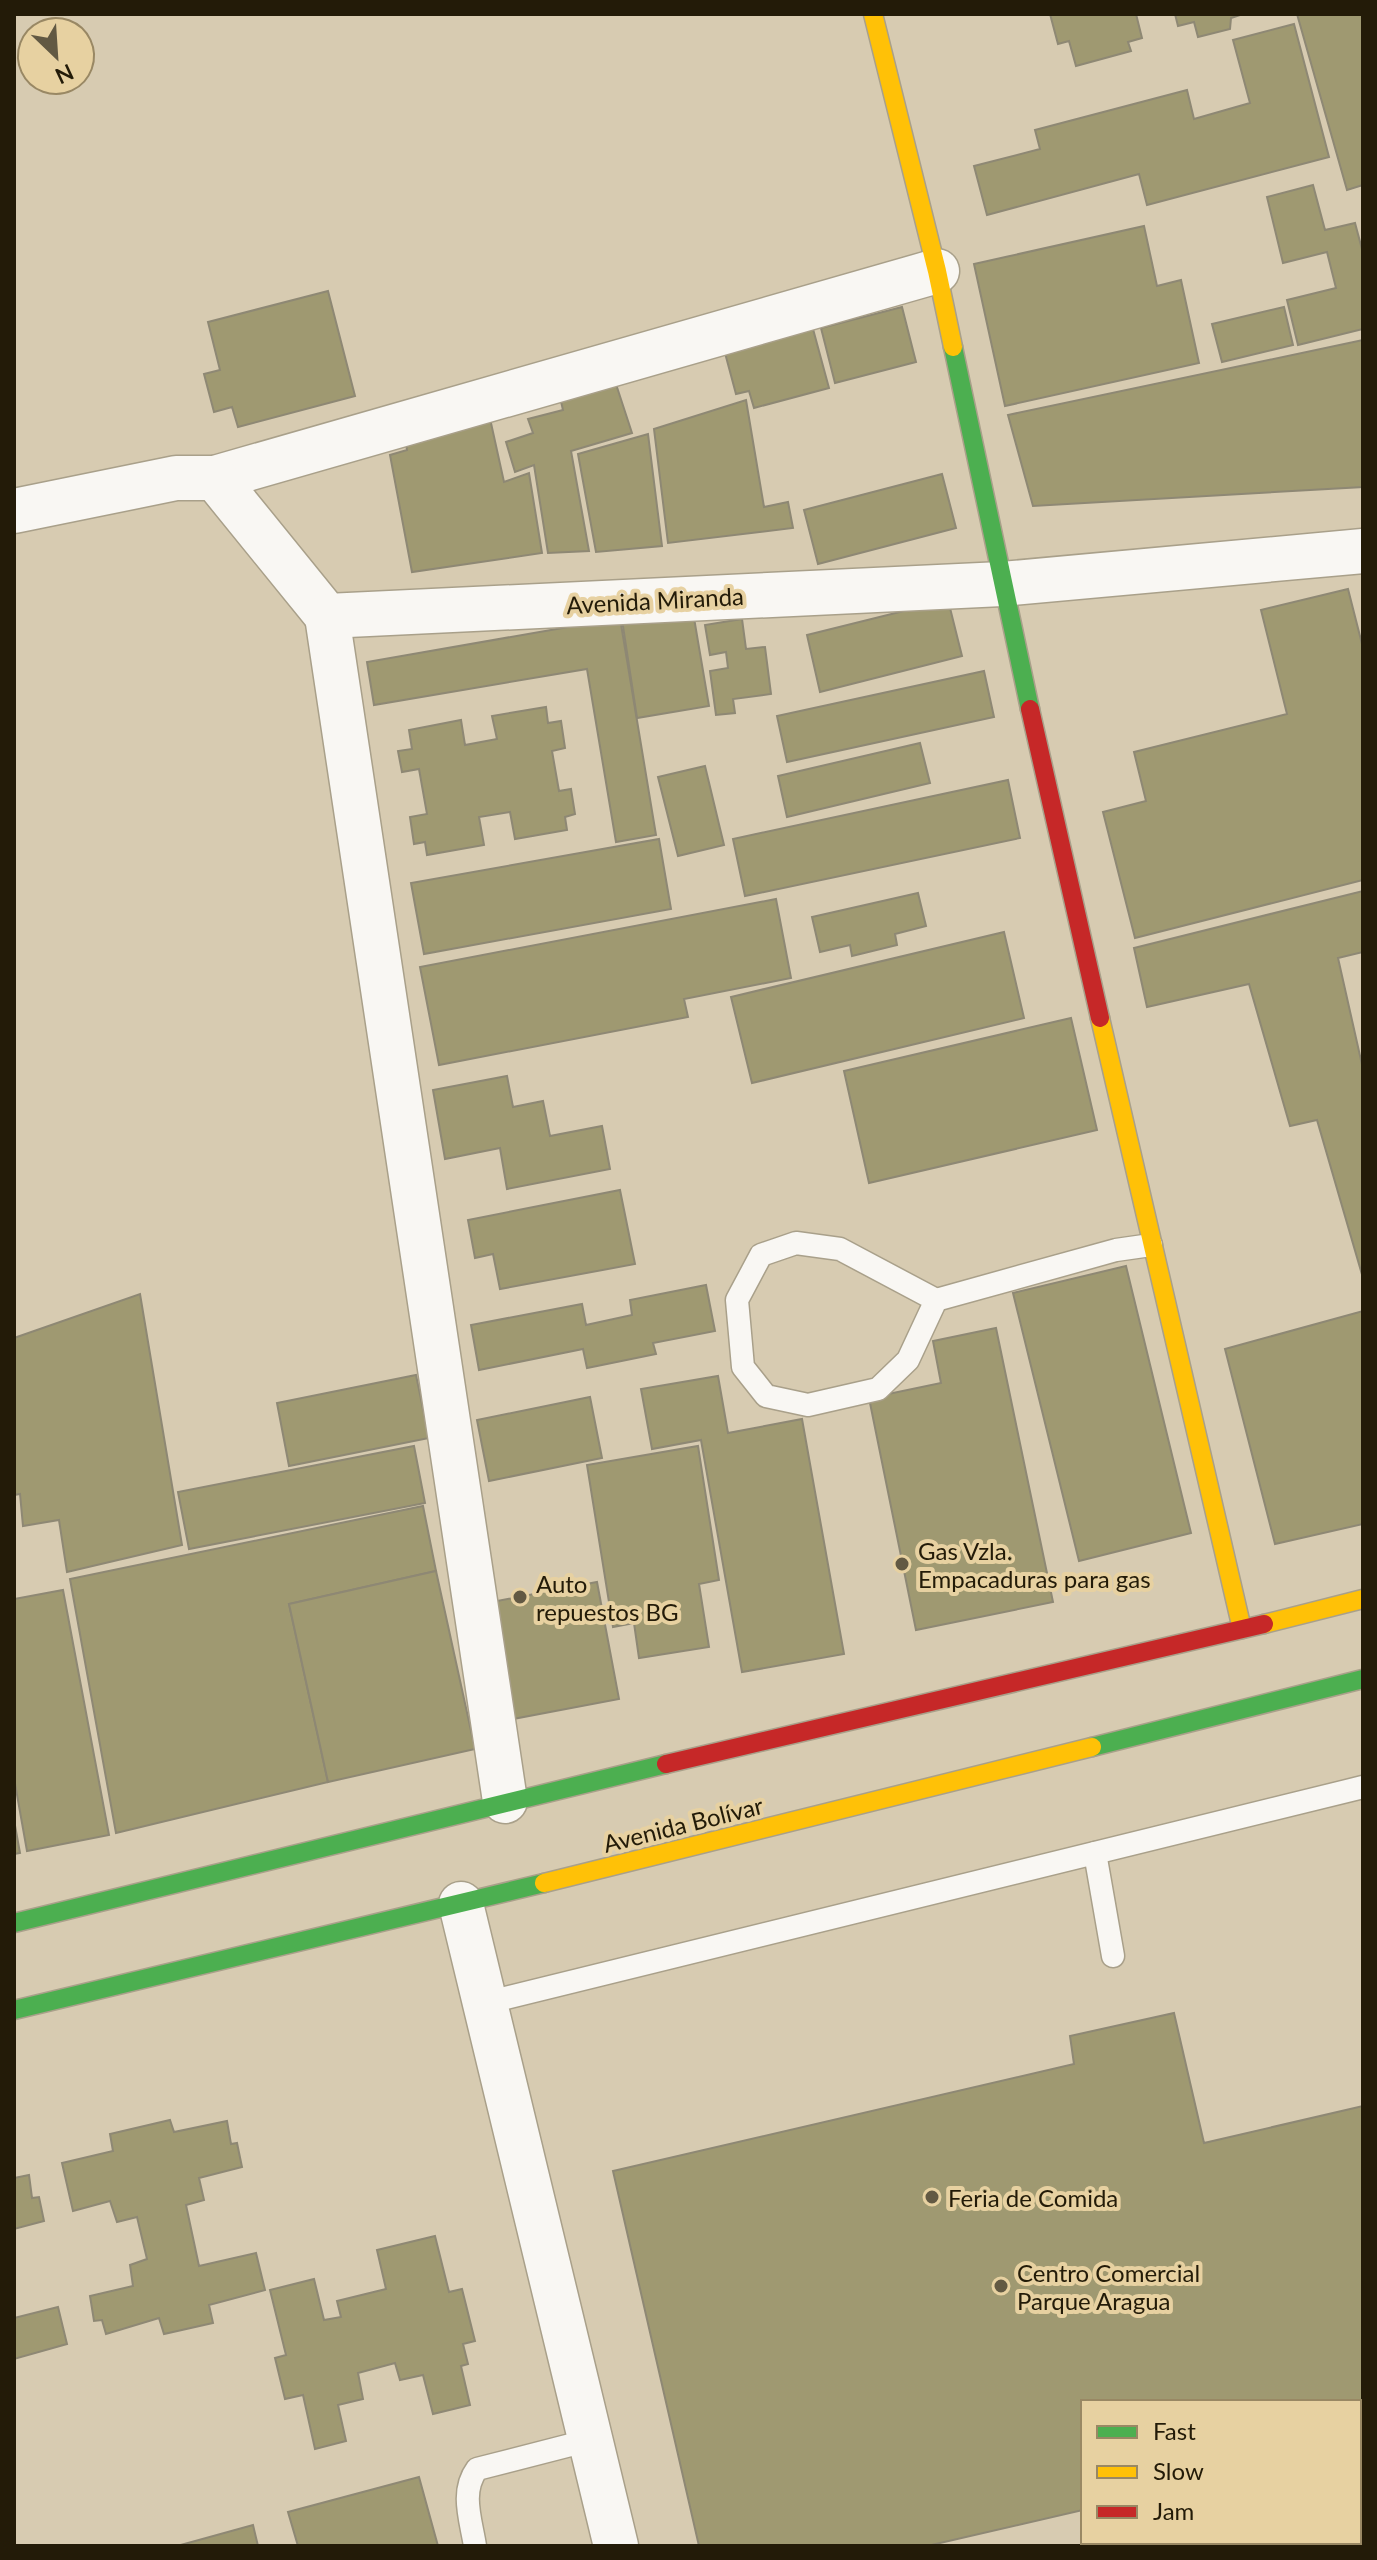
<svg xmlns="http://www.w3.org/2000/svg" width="1377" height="2560" font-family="Lato,sans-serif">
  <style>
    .building { fill: #9f9971; stroke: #8e8874; stroke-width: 2 }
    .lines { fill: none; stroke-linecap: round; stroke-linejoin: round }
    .lane-casing { stroke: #a9a08a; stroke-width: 25 }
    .street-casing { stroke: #a9a08a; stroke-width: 47 }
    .fast-casing { stroke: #a9a08a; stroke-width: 21 }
    .slow-casing { stroke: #a9a08a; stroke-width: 21 }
    .jam-casing { stroke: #a9a08a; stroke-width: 21 }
    .lane { stroke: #f9f7f3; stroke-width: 22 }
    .street { stroke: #f9f7f3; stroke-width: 44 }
    .fast { stroke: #4caf50; stroke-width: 18 }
    .slow { stroke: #ffc107; stroke-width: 18 }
    .jam { stroke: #c62828; stroke-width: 18 }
    .poi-dot { fill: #625943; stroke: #e7d1a1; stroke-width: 3 }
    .labels { text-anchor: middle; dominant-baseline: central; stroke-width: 8; stroke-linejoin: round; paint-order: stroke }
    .street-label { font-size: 24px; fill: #231b08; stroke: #e7d1a1 }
    .poi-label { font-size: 24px; fill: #231b08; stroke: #e7d1a1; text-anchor: start }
  </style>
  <rect width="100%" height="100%" fill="#d7cbb1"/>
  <g class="building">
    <polygon points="1050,14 1136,14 1142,38 1128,42 1131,51 1076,66 1069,41 1058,44"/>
    <polygon points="1175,14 1243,14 1231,18 1230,29 1198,37 1194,22 1178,26"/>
    <polygon points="1297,14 1363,14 1363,185 1347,190"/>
    <polygon points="1294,24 1329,157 1147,205 1139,174 987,215 974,166 1040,149 1035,130 1187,90 1194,119 1250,103 1233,40"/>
    <polygon points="1313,185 1325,230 1355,223 1363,253 1363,329 1298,345 1287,300 1336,288 1327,252 1283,263 1267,197"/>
    <polygon points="1144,226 1157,286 1181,280 1199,363 1005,406 974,264"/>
    <polygon points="328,291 355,396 238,427 232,407 214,412 204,374 220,370 208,322"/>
    <polygon points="902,307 916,362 835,383 821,328"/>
    <polygon points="1284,307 1293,345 1222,362 1212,324"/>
    <polygon points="813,329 829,388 754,408 749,391 736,394 725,353"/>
    <polygon points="1363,340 1363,487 1033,506 1008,415"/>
    <polygon points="614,378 632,433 571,451 589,551 548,553 534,465 515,472 506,442 533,433 528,419 563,410 559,393"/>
    <polygon points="746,400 764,507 788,502 793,528 668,543 654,429"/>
    <polygon points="489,414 504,482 529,473 542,553 412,572 390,455 407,450 405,438"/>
    <polygon points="648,434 662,546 596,552 578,454"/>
    <polygon points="942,474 956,528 818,564 804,510"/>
    <polygon points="1348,589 1363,648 1363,880 1135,938 1103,812 1146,801 1134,752 1287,714 1261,610"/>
    <polygon points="948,600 962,656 820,692 807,635"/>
    <polygon points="620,618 656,835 616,842 587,669 374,705 367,662"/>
    <polygon points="694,618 709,706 637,718 622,620"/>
    <polygon points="742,619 746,649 765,647 771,694 733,699 735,713 716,715 710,671 728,668 726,652 710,655 705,625"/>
    <polygon points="984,671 994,717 787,762 777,716"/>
    <polygon points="546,707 548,723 561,721 565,748 552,751 559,791 571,789 575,814 565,817 567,830 515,839 510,812 479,817 484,845 427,855 425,842 414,844 410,817 427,814 419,769 402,772 398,751 412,749 409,730 461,720 465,745 497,739 492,716"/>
    <polygon points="920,743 930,783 787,817 778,776"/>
    <polygon points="705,766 724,845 678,856 658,777"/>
    <polygon points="1008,780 1020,838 745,896 733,839"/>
    <polygon points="659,839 671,909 424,954 411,883"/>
    <polygon points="1363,891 1363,952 1338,958 1363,1069 1363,1278 1317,1120 1290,1126 1249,984 1147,1007 1134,948"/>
    <polygon points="918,893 926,926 895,934 897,945 852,956 850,945 820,952 812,917"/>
    <polygon points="776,899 791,978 684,999 688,1017 439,1065 420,967"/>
    <polygon points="1004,932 1024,1018 752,1083 731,997"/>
    <polygon points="1071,1018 1097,1130 869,1183 844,1071"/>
    <polygon points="507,1076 513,1107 543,1101 550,1136 602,1126 610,1169 507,1189 500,1148 445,1159 433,1090"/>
    <polygon points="620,1190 635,1264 500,1289 493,1254 475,1258 468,1220"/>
    <polygon points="1126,1266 1191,1533 1079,1561 1013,1293"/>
    <polygon points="706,1285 715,1331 653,1343 656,1354 587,1368 583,1349 479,1370 471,1325 582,1304 586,1325 632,1315 630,1300"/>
    <polygon points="140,1294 182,1545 67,1572 59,1520 23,1526 20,1494 14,1495 14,1338"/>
    <polygon points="1363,1311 1363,1524 1275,1544 1225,1349"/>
    <polygon points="996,1328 1053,1602 916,1630 869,1398 941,1383 933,1341"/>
    <polygon points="416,1375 429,1438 289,1466 277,1403"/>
    <polygon points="718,1376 728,1433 802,1419 844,1654 742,1672 701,1440 652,1449 641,1389"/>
    <polygon points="590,1397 602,1458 489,1481 477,1420"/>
    <polygon points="414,1446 425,1503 189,1549 178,1492"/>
    <polygon points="698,1446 719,1580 699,1584 709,1647 639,1658 634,1623 613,1627 587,1465"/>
    <polygon points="423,1506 436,1571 289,1604 328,1782 116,1833 70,1579"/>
    <polygon points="436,1571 475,1749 328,1782 289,1604"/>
    <polygon points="597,1582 619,1699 513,1719 492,1602"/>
    <polygon points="63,1590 109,1835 27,1851 14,1778 14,1599"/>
    <polygon points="14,1820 20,1853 14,1854"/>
    <polygon points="1174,2013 1204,2143 1363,2106 1363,2468 1359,2469 1359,2402 1083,2402 1083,2510 927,2546 699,2546 613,2171 1074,2064 1070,2036"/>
    <polygon points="170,2120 174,2132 227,2121 231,2144 237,2143 242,2167 199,2178 204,2200 186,2205 199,2266 256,2253 265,2290 209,2305 213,2323 164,2334 159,2318 106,2334 102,2320 94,2321 90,2296 133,2286 130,2265 147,2259 137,2217 117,2222 110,2201 73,2211 62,2163 113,2151 110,2134"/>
    <polygon points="29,2175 32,2198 39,2197 44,2221 14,2229 14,2178"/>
    <polygon points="435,2236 449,2292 462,2289 475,2341 463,2344 468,2364 461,2366 470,2405 433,2414 423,2375 400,2380 395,2363 358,2373 363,2399 338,2405 346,2441 315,2449 303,2395 285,2399 275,2358 286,2355 270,2290 314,2279 324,2320 341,2317 337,2301 386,2289 377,2250"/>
    <polygon points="58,2307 67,2344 14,2359 14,2318"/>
    <polygon points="419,2477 438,2546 298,2546 288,2512"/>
    <polygon points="253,2525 258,2546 177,2546"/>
  </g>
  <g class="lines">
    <g class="lane-casing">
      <g id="lane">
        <polyline points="936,1300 908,1360 878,1389 808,1405 766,1396 743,1367 737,1300 761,1255 796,1243 840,1249 936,1300 1116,1250 1151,1245"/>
        <polyline points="1095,1853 1113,1956"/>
        <polyline points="485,2003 1363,1787"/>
        <path d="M475,2546c-4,-26 -15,-54 2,-77l113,-29"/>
      </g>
    </g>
    <g class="street-casing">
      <g id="street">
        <polyline points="215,478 937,271"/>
        <polyline points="14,511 176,478 215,478 327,616 1002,584 1363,551"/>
        <polyline points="327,616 505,1801"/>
        <polyline points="461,1904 616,2546"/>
      </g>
    </g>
    <g class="fast-casing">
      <g id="fast">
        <polyline points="953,347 1030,709"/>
        <polyline points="1092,1747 1363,1679"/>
        <polyline points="14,1923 666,1764"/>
        <polyline points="14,2010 544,1883"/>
      </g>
    </g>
    <g class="slow-casing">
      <g id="slow">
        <polyline points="873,14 937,271 953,347"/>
        <polyline points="1100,1018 1242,1629"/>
        <polyline points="1264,1624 1363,1599"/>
        <polyline points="544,1883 1092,1747"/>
      </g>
    </g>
    <g class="jam-casing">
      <g id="jam">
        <polyline points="1030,709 1100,1018"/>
        <polyline points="666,1764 1264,1624"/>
      </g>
    </g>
    <use href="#lane" class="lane"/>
    <use href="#street" class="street"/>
    <use href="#fast" class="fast"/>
    <use href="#slow" class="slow"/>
    <use href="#jam" class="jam"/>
  </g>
  <g class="poi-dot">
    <circle cx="902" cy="1564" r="8"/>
    <circle cx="520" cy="1597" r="8"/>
    <circle cx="932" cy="2197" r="8"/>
    <circle cx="1001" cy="2286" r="8"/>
  </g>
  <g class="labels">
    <g class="street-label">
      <text transform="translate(655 600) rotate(-3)">Avenida Miranda</text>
      <text transform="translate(683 1824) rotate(-14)">Avenida Bolívar</text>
    </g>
    <g class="poi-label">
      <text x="918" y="1550">Gas Vzla.<tspan x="918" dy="28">Empacaduras para gas</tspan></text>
      <text x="536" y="1583">Auto<tspan x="536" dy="28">repuestos BG</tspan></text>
      <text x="948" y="2197">Feria de Comida</text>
      <text x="1017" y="2272">Centro Comercial<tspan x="1017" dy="28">Parque Aragua</tspan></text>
    </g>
  </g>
  <rect width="1377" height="2560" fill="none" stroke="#231b08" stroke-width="32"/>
  <rect x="1081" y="2400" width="280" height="144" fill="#e7d1a1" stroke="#998864" stroke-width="2"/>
  <rect x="1097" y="2426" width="40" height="12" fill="#4caf50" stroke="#998864" stroke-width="2"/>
  <text x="1153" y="2440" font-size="24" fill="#231b08">Fast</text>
  <rect x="1097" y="2466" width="40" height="12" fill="#ffc107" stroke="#998864" stroke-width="2"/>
  <text x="1153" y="2480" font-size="24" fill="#231b08">Slow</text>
  <rect x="1097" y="2506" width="40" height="12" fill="#c62828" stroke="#998864" stroke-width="2"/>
  <text x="1153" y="2520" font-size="24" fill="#231b08">Jam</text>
  <g transform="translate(56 56) rotate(155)"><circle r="38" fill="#e7d1a1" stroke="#998864" stroke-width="2"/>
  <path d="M0-6L14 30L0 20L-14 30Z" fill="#625943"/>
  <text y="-12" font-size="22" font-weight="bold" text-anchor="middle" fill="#231b08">N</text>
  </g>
</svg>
